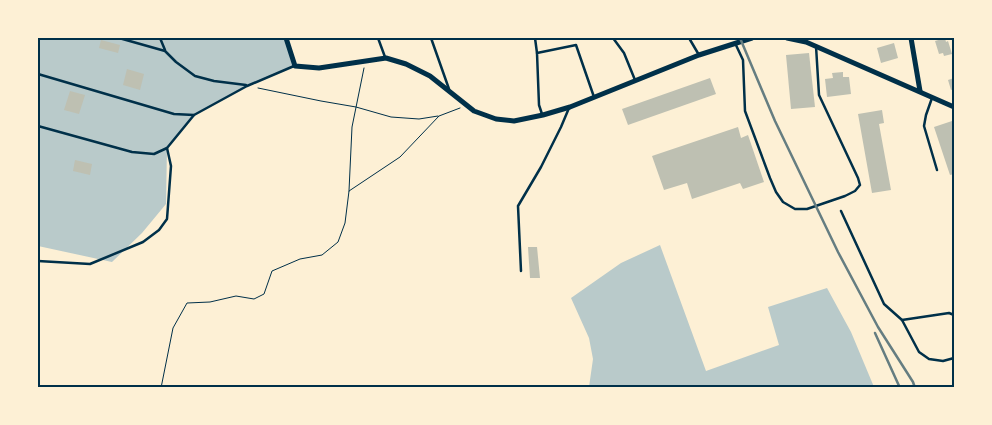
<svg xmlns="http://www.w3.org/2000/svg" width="992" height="425" font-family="Mulish,sans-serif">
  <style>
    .green { fill: #b9caca }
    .building { fill: #bec0b2 }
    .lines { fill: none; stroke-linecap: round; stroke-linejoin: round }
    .path { stroke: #003049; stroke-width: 1 }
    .service { stroke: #003049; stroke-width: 2.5 }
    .minor { stroke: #003049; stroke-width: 5 }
    .rail { stroke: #657d81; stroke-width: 2.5 }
    .neatline { fill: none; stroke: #003049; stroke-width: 2 }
  </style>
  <rect width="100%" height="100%" fill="#fdf0d5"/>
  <g class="green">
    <polygon points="38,38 286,38 295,66 247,86 195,115 167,148 166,204 142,233 112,262 38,246"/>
    <polygon points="660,245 706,371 779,345 768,307 827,288 851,332 874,387 587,387 589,387 593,359 589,338 571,298 621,263"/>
  </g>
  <g class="building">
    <polygon points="945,38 946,42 948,41 952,54 944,56 943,53 939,54 935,41"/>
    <polygon points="101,40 120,45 118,53 99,48"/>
    <polygon points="894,43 898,58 881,63 877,48"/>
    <polygon points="809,53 815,107 791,109 786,55"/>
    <polygon points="127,69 144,74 140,90 123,85"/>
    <polygon points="843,72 843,77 849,77 851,94 827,97 825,79 833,78 832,73"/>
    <polygon points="710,78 716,94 628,125 622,109"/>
    <polygon points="954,78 954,89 951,90 948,80"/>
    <polygon points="70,91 85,95 79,114 64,110"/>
    <polygon points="882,110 884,123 879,124 891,190 872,193 858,114"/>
    <polygon points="952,121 954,129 954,174 950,175 934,127"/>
    <polygon points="738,127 741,138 748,135 764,182 743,189 740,183 692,199 687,183 664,190 652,156"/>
    <polygon points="75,160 92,164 90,175 73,171"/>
    <polygon points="528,247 537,247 540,278 530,278"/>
  </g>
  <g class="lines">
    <g class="path">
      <polyline points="258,88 321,101 356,107 391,117 419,119 438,116"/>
      <polyline points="349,191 352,127 364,68"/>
      <polyline points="161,388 173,328 187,303 210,302 236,296 254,299 264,294 272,271 300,259 322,255 338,242 345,223 349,191 400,157 439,116 460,108"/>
    </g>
    <g class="service">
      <polyline points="119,38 165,51 176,62 195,76 214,81 246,85"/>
      <polyline points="160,38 165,50"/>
      <polyline points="378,38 385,57"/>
      <polyline points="431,38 449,89"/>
      <polyline points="535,38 537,53"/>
      <polyline points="613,38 624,53 635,80"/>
      <polyline points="689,38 699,55"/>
      <polyline points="735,43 743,60 745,111 770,178 776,192 783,202 795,209 807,209 845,196 855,191 860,185 858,178 819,95 816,46"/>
      <polyline points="38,74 174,114 194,115"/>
      <polyline points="932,98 926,115 924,126 937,170"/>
      <polyline points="542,114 539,105 537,53 576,45 594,97"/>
      <polyline points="38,126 132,152 154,154 167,148 194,115 247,86 294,66"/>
      <polyline points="841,211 884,304 902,320 919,352 929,359 943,361 954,358"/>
      <polyline points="38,261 90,264 143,242 159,230 167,219 171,166 167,148"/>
      <polyline points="521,271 518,206 541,167 561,127 569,108"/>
      <polyline points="902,320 949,313 954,315"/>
    </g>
    <g class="minor">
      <polyline points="286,38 295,66 319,68 386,58 406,64 430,76 474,111 496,119 514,121 543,115 570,107 699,55 752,38"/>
      <polyline points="787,38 806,42 954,107"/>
      <polyline points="911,38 920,91"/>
    </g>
    <g class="rail">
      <polyline points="740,38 775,121 838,252 878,327 913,382 915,388"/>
      <polyline points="875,333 900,388"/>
    </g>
  </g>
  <rect width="992" height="425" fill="none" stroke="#fdf0d5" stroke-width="78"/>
  <rect x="39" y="39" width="914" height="347" class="neatline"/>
</svg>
